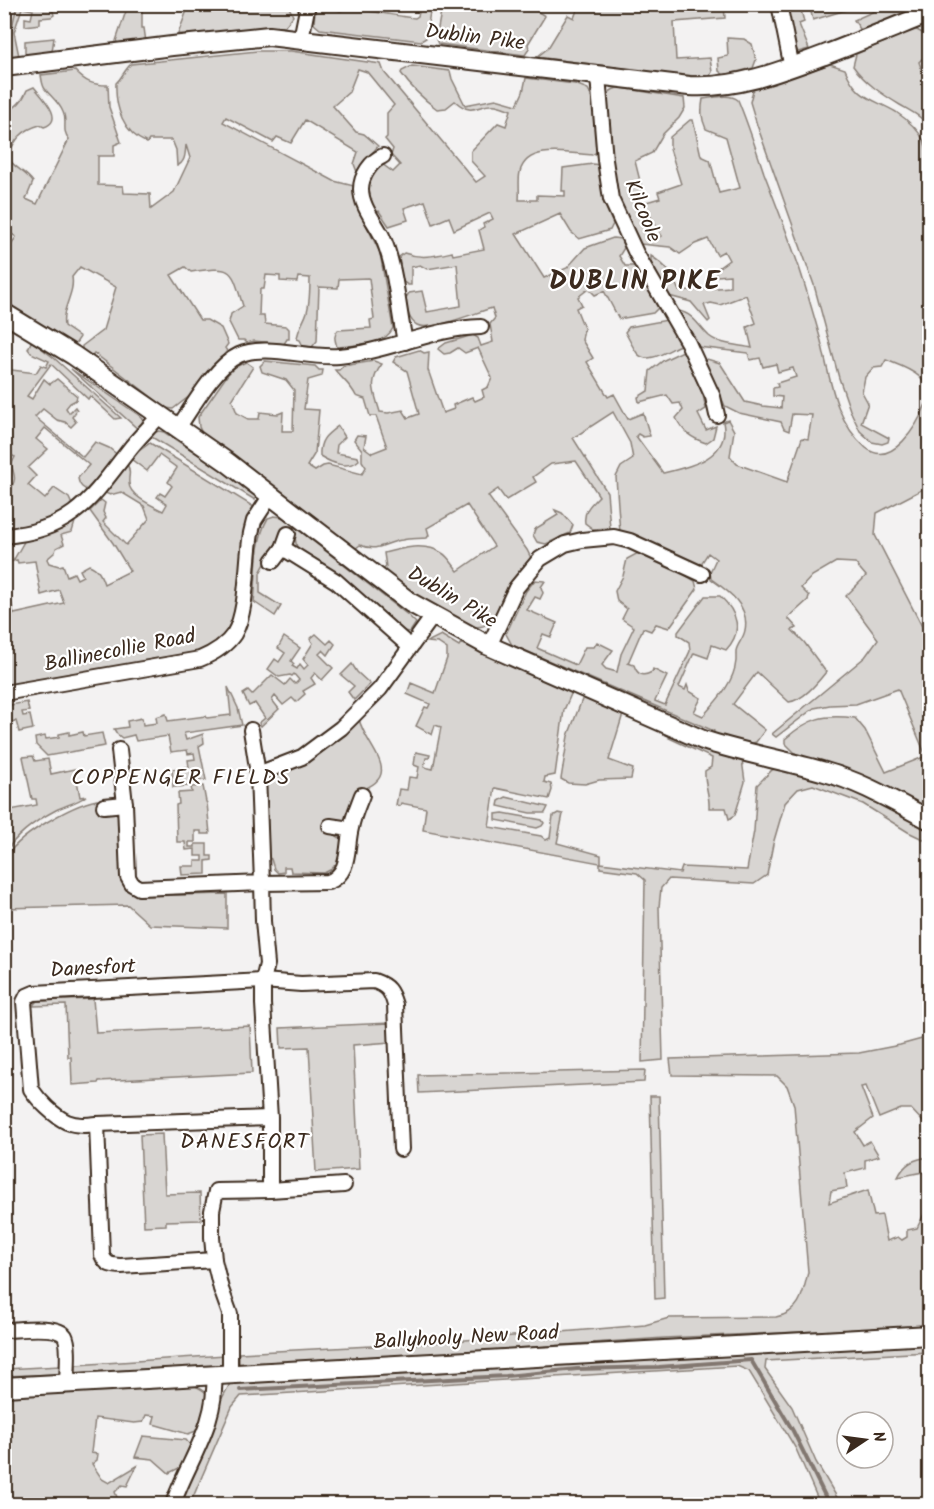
<svg xmlns="http://www.w3.org/2000/svg" width="934" height="1509" font-family="Kalam,sans-serif">
  <style>
    .green { fill: #d8d5d2; stroke: #8a8078; stroke-width: 1.5 }
    .lines { fill: none; stroke-linecap: round; stroke-linejoin: round }
    .stream { stroke: #827770; stroke-width: 4 }
    .street-casing { stroke: #3b2a1e; stroke-width: 18 }
    .secondary-casing { stroke: #3b2a1e; stroke-width: 22 }
    .street { stroke: #fff; stroke-width: 14 }
    .secondary { stroke: #fff; stroke-width: 18 }
    .labels { text-anchor: middle; dominant-baseline: central; stroke-width: 4.5; stroke-linejoin: round; paint-order: stroke }
    .street-label { font-size: 21px; fill: #3b2a1e; stroke: #fff }
    .neighbourhood-label { font-size: 22px; letter-spacing: 1.5px; fill: #3b2a1e; stroke: #fff }
    .district-label { font-size: 27px; font-weight: bold; letter-spacing: 1.5px; fill: #3b2a1e; stroke: #fff }
  </style>
  <rect width="100%" height="100%" fill="#f3f2f2"/>
  <filter id="ink" filterUnits="userSpaceOnUse"><feTurbulence type="fractalNoise" baseFrequency=".0167" numOctaves="2"/><feDisplacementMap in="SourceGraphic" scale="12" xChannelSelector="R" yChannelSelector="G"/><feConvolveMatrix kernelMatrix="1 2 1 2 8 2 1 2 1" color-interpolation-filters="sRGB"/></filter>
  <g filter="url(#ink)">
    <g class="green">
      <polygon points="17,5 51,5 54,15 51,17 40,18 40,24 25,26 25,18 31,19 33,10 22,8 14,32 19,56 5,58"/>
      <polygon points="128,5 154,5 142,6 142,28 144,28 146,42 120,46 116,41"/>
      <path d="M189,5h99l5,11 -8,10c-36,6 -70,9 -107,8z"/>
      <path d="M325,5l15,6c13,-5 58,6 75,7l3,-2 3,-11h10l-5,33 -5,3 -101,-12 -6,-5 1,-15 3,-3z"/>
      <polygon points="445,5 527,5 545,16 528,44 529,49 525,55 438,44 436,39 442,6"/>
      <polygon points="579,5 724,5 725,18 674,22 676,60 710,58 712,72 709,77 669,74 537,57 548,48 568,15 574,18"/>
      <polygon points="785,5 862,5 813,20 810,8 801,10 804,22 799,24 809,49 798,52 792,41"/>
      <polygon points="888,5 929,5 862,32 854,20"/>
      <path d="M915,29l11,6 2,18 -9,9 10,29v36c-6,-10 -19,-16 -29,-22 -18,-11 -35,-22 -47,-39l3,-12z"/>
      <polygon points="54,38 52,51 25,55 25,41"/>
      <polygon points="727,38 744,39 752,44 756,60 753,68 724,75 719,71 718,58 728,56"/>
      <path d="M257,51h34l90,13 3,8 92,110 9,-6 -14,-15v-10l27,-28 8,3 5,-16c-5,-2 -10,-4 -15,-5 -19,-2 -22,13 -41,-4l-9,7 -9,1c-15,-11 -26,-21 -36,-36l1,-2 10,-5 38,5 2,8 13,26 31,-6 21,6 6,-13 3,-14 49,6 13,5 5,11 4,52 -5,3c-21,-1 -65,-12 -72,17 -2,8 0,19 -1,28h18v-5l28,1v-5h-3l1,-23 30,-4 6,1 4,36 10,23 -3,6 -31,9 -8,-7 -11,-18 -44,20 28,44 23,-10 18,-20 28,-10 8,1 3,9 -5,8 6,10h10l23,42 -5,5 -34,6 -15,-28 -9,4 -4,-4 -4,-1 -9,7 4,8 -6,3 8,20 -2,12 11,18 -6,4 21,35 6,-3 14,25 15,-6 7,23 -7,1 -5,-3 -2,2 27,37c26,-6 68,-15 60,-51l5,-2 6,11 -4,25 7,8 50,18 15,-44 6,1 4,-24 -20,-1 -3,17 -5,-2 -3,-7 -42,-9 -14,-7 -20,-45 2,-2 13,4 25,39 18,4 18,2 1,-11 -9,-1v-8l5,-1 -1,-4 19,-6 -3,-9 -15,4 -2,-8 -13,3 -3,-9 -10,2 -2,-7 -50,-6 -20,-34 1,-2c15,3 20,16 30,25 11,9 30,9 43,12l-5,-21 9,-4 -10,-28 -26,10 -9,-2 -7,2 6,15 -2,2 -17,-20 -22,-6 -18,-32v-8c17,11 20,17 28,35l51,-4v-12l-13,1 -3,-5 15,-11 -5,-9 -7,4 -9,-16 -13,5 -15,10 -10,-7 -30,-3c-28,-34 -29,-93 -34,-135 0,-12 1,-21 15,-21l63,10 1,10 -6,10 -16,16 -11,19 -17,8 8,32 -11,6 19,40 11,-3 -19,-33 17,-5 -2,-6 23,-8 -11,-35v-12l20,-17h3l8,36 9,4 9,33 21,-5 -14,-51 -20,-8c-5,-11 -5,-19 -3,-30 11,-1 26,-6 35,1 10,24 18,49 26,73 12,31 24,62 35,94 8,24 15,49 22,74 9,37 14,81 45,107 26,21 52,-24 60,-44 8,-28 -20,-36 -40,-44l-4,7 -9,1 -8,9 -3,15 6,11 -7,20 28,15 -1,4 -6,2 -10,-2 -12,-11 -10,-21 -11,-32 -25,-93 -57,-160 -7,-23 3,-12 77,-26 15,5c12,30 27,29 51,43 12,8 22,17 28,29 10,24 6,82 6,110l-4,3 4,17 -1,215 -52,27 -2,22 54,105v172l-97,-46 -35,-11 -12,-12v-4c24,-21 38,-25 70,-21l10,12 21,42 40,-16 -28,-67 -42,15 -26,1 -16,3 -38,29 -4,-3 93,-77 13,-18 -32,-43 20,-20 -11,-13 -19,-1 -24,14 -11,12 8,8 -1,4 -20,18 9,10 -5,2 12,12 22,30c-9,11 -22,28 -37,30l-32,-30 -24,32 32,26 -9,12 -9,3 -34,-9 1,-5 -202,-86 -6,-11 20,-43 9,-11 10,1 -4,6 2,6 -3,6 -5,-2 -8,13 30,13 -6,14 -8,-3 -6,14 39,17 9,-18h9l3,-5 16,8 -11,15 4,4 11,3 4,-18 13,-27 -12,-8 5,-10 -10,-8 -2,-10 8,-15 4,-17 13,-7 29,13 26,16 2,8 -28,39 -13,-4 -5,7 -8,-3 -15,35 6,2c3,10 9,12 18,7l1,-3 14,7 -12,25 10,4 25,-54 -1,-9 -11,-7v-3l27,-36h15c17,16 24,35 6,54l-14,-5 -4,13 -14,-5 -15,34 6,3 2,-5 2,6 12,7 -7,14 9,4c14,-16 31,-33 33,-55 0,-2 0,-8 0,-10 1,-7 8,-13 9,-21 5,-24 -17,-39 -34,-51l-1,-7 6,-13 -8,-6 -7,11 -5,2 -76,-33 -4,-56 5,-10 12,-8 -3,-16 -17,-31 -40,26 34,54 3,36 -17,1 -8,-6c-2,-12 6,-19 14,-27l-23,-35 -25,3 -18,13 3,5 -30,18 -8,-11 -10,7 39,54 4,8c-7,8 -15,16 -21,25 -8,12 -11,30 -22,40 -19,19 -90,-40 -107,-52l5,-4 -2,-14c18,-5 41,-11 58,0 6,3 11,12 16,18l36,-25 -27,-41 -40,23 2,7 -2,3c-8,1 -17,0 -25,2 -17,2 -23,13 -42,5l-4,3 -130,-98 -23,-15 -4,-8 -1,-10 30,-43 7,-7 11,-5 7,5 -21,33 5,13 11,6h11l1,-7 18,2 5,-2 -1,19h11l1,-41 -8,-10 -24,-8 -2,-6 5,-5 50,5 4,4h4l-1,6 -14,4 -4,29 15,1 -4,43 -8,13 8,5 8,-5 5,-1 34,9 4,-7 -4,-6v-11l-8,-10 3,-5 9,1 -2,11 8,6 15,-6 -11,-31h-6l-5,-17 -9,-3c-5,-11 -14,-17 -21,-26h4l4,-4 31,-5 8,3c-14,19 -8,27 -2,48l8,1 15,-3 5,8 11,-4 -12,-43 -14,-9 3,-5 23,-7 5,3 5,-1 -1,18 15,43 11,-4 -1,-4 19,-8 3,4 9,-4 -2,-7 6,-3 4,-9 -14,-30 -13,5 -7,-5 -8,5 -6,1 -6,-5 8,-6 27,-8 5,3 3,8 12,-4 -3,-18 5,-6 -3,-10c-15,4 -63,24 -75,17 -9,-5 -10,-17 -12,-26l4,-6 13,-2 5,21 34,-6 -4,-42 -30,5 -7,-4 -9,2v18h-3l-6,-4 -3,-24 5,-4c17,6 30,3 48,-1l1,3 31,-6 -5,-19 5,-3 -1,-3 10,-5 -3,-6 -36,17 -5,-13 -16,7 -8,-23 -21,7 4,12 -19,6 -10,-15 -3,2c-10,-20 -11,-33 6,-49l11,8 7,-7 -9,-10 2,-6 -8,-10 2,-2v-24l7,-8 -27,-33 -9,-3 -9,23 -16,14 23,26 8,2 14,12 -21,26 -3,-8 4,-12 -53,-32 -14,23 -14,-6 -4,5 -47,-25 -3,5 111,59 20,5 3,20 23,47 13,75c-8,18 -38,17 -56,19 -2,-7 -4,-11 1,-17l33,-2 -1,-8 4,-1 -5,-41 -30,1 -1,9 -19,-1 -2,54 -5,6 -9,-1 -3,-6 -3,-1c1,-11 7,-17 10,-27 3,-11 3,-23 3,-34l-12,-1 -1,5 -17,-1v-5l-14,-1 -2,14h-4l-1,27h5l1,8 21,2 3,3v10h-2l-3,5 -30,-3 -7,2 -3,-3h-6l-9,-18 2,-8 12,-8c-12,-39 -9,-40 -52,-34l-6,-5 -14,8 29,45h7l14,8 7,16 -3,4 2,3 -36,44 -18,14 -7,-1 -72,-55 -2,5 -10,-6v-6l21,-16 13,-43 -36,-20 -8,10c3,17 -11,31 -8,49l16,11 -4,6 -4,3 -67,-41v-58l4,2 7,-12 -11,-8 -1,-85 5,-10 -4,-13v-7c10,-7 17,-11 22,-24l7,-3c8,10 32,33 10,40l-4,-2c-19,5 -25,15 -33,32 6,10 19,15 26,25l-7,17 11,5 32,-65c-8,-9 -1,-17 -6,-27 -4,-10 -12,-15 -18,-23 -3,-4 -3,-9 -4,-14l34,-4c10,11 18,14 33,14l1,22 12,35 -7,3v11h-16v29l25,1 1,7 26,1 1,15 23,-17 16,-34 -4,-13c-1,8 0,17 -9,21l-1,-16 -4,-10h-23l-2,3c-24,-10 -32,-36 -31,-60 7,-6 8,-13 15,-19z"/>
      <path d="M667,320l13,25c-12,5 -33,21 -43,8 -5,-7 -8,-14 -12,-21l4,-5z"/>
      <path d="M31,342h2l21,16 67,60 -6,1 -25,-23 -2,3 -37,-35 -24,32 5,3 12,-20 6,5 7,-5 20,17 -1,4 -6,3 -4,5 3,5 6,-6 2,3 -5,7 4,5 -5,5 -6,-5 -8,-2 -14,-11 -8,8 48,40 12,-15 14,6 10,8 -29,35c-7,-2 -11,-5 -12,-13l11,-13 -44,-37 -9,11 12,10 -20,19 8,8 -8,9 17,14 9,-11 15,10 4,9 -13,11 -55,14c0,-9 4,-17 4,-25 0,-2 -2,-7 -1,-10 3,-16 11,-11 3,-32l4,-8 -10,-4 -1,-84 32,4 5,-8 5,2 3,-6 -18,-8 -3,-4z"/>
      <path d="M683,351l20,44 3,14 -8,5 8,16 10,-4 -3,12 -7,5c-15,-5 -23,-11 -30,-25l7,-8 -3,-7 -7,1 -6,-9 -28,7 -1,-5 10,-6 2,-20 14,-11z"/>
      <polygon points="71,369 140,416 143,419 140,431"/>
      <path d="M338,426l7,11 -8,8 -1,8 22,4 1,3c-11,10 -28,3 -39,-4 -1,-16 6,-21 18,-30z"/>
      <polygon points="159,431 164,432 256,492 255,500 150,436 152,433"/>
      <path d="M150,443l104,64 -4,13c-5,27 -9,87 -21,109 -7,13 -20,19 -33,23l-191,35 -1,-94 7,8 3,13 50,-11 -5,-13 -18,5 -6,-34 -17,2 -1,-3 -4,1 12,-21c17,-3 35,-9 50,-18l-3,10 -11,3 3,9 -8,4 -1,4 -8,7 2,4 10,3 4,-1 4,11 7,-3 3,6 6,-3 -3,-6 9,-5c9,3 12,10 15,19l26,-13 -17,-28 -23,-32 11,-11 4,3 -2,9 3,6 -3,4 23,23 23,-26 -5,-13 -23,-14 -11,3 -5,-2 22,-29c5,8 1,11 2,19 0,13 24,23 34,28l4,-7 -10,-7 3,-4 5,3 7,-10 -4,-4 9,-14 -18,-13 -12,16 -16,-12 5,-6z"/>
      <polygon points="555,510 562,513 573,525 570,533 546,544 537,542 533,535 535,529 558,515"/>
      <path d="M274,516l8,1 127,99 7,7 -6,9 -9,-1 -47,-44 -57,-39 -3,-15 -10,-4 -24,44v20l21,13 -6,10 -21,-14c3,-27 0,-60 14,-84z"/>
      <polygon points="316,634 327,644 331,640 335,644 328,655 323,650 319,654 333,668 322,680 315,673 311,678 315,684 303,691 305,694 296,702 292,698 283,705 275,696 272,700 279,709 261,726 259,723 265,718 255,703 249,706 243,694 248,691 252,695 272,675 285,685 290,679 295,684 299,680 294,674 292,676 290,675 279,677 268,669 275,659 279,662 285,653 278,648 284,637 300,648 291,661 294,664 292,666 297,669 300,664 304,669 308,665 303,659 313,643 310,639"/>
      <polygon points="441,635 459,646 461,643 572,692 564,710 555,775 545,777 544,782 551,784 552,790 549,799 495,788 489,827 541,836 546,840 550,838 553,816 558,813 563,814 557,843 601,855 601,863 680,873 682,867 747,870 754,831 757,785 772,770 777,768 831,779 929,829 929,842 908,832 863,804 813,785 798,789 785,803 773,844 767,875 754,884 669,879 661,888 659,907 663,1060 642,1062 645,880 637,873 600,868 600,863 423,830 426,808 401,803 400,806 396,805 399,789 407,790 409,777 417,778 419,767 414,765 416,752 430,755 429,758 426,758 424,767 433,769 441,727 435,725 432,735 416,726 425,707 428,708 430,704 407,694 411,683 435,693 447,658 447,649 438,643 427,642"/>
      <polygon points="352,664 357,672 370,684 354,700 348,692 354,686 341,675"/>
      <polygon points="228,687 238,708 242,725 184,733 186,740 203,734 204,743 199,746 206,780 191,781 191,786 173,787 172,769 189,767 188,760 195,759 194,753 188,754 187,750 171,752 168,736 136,741 134,735 122,738 117,734 114,729 128,727 127,721 142,718 143,725 157,723 156,717 166,714 168,721 206,716 207,718 231,715"/>
      <polygon points="583,697 623,714 609,760 633,769 631,779 599,780 585,784 568,783 561,779 568,736"/>
      <polygon points="27,702 29,711 22,712 23,716 30,715 33,729 19,732 16,721 9,722 8,715 5,716 5,706"/>
      <path d="M359,719c6,28 48,57 -1,72l-7,12 -4,16 -4,3 -16,-1 -1,10c23,8 17,14 13,35h-5l-2,3 -8,4 -33,-1 -1,-5h-6v5l-6,1 -4,-4 -3,-10 -2,-1 -3,-78c7,-7 38,-18 50,-24 16,-10 30,-24 43,-37z"/>
      <polygon points="69,732 69,735 83,732 84,736 102,733 105,746 47,756 36,745 35,738 45,736 46,739 59,737 59,734"/>
      <path d="M672,736l70,24 3,22 -10,33 -6,4 -3,-11h-17c1,-13 -5,-24 -4,-37l6,-4 1,-9 -43,-20z"/>
      <path d="M33,756l2,5 13,-2 3,15 24,-5 5,28 6,-1c-9,7 -20,9 -30,14 -19,10 -40,25 -51,43v-27l4,-1 -2,-11 3,-1v-3l27,-5 -1,-6h-4l-9,-42z"/>
      <polygon points="203,786 206,802 207,803 210,834 201,834 201,831 195,831 195,842 189,842 189,847 195,847 195,844 207,844 207,856 212,856 212,860 206,861 206,874 182,875 181,866 195,866 195,861 203,861 203,856 195,856 195,849 186,850 185,842 177,842 176,805 179,804 178,793 192,792 191,787"/>
      <polygon points="506,797 548,807 545,813 530,813 498,806 499,801"/>
      <path d="M97,800l2,12 15,-1 6,6 6,69 12,10 89,-2v34l-77,-3 -22,-20 -123,3c0,-9 -3,-42 0,-48 9,-23 67,-55 92,-60z"/>
      <polygon points="503,813 542,820 544,823 542,826 537,828 496,820 496,814"/>
      <polygon points="93,999 96,1033 250,1026 252,1073 99,1081 98,1083 72,1085 71,1057 68,1057 66,1005 34,1006 34,1004 37,1001"/>
      <polygon points="390,1023 391,1042 353,1045 359,1169 316,1172 309,1047 281,1048 280,1028"/>
      <path d="M929,1037v89l-5,-3 -13,-14h-10l-22,9 -13,-32 -5,1 12,31 -18,14 8,13 7,-4 9,15 -14,4v8l-20,5 2,15 -16,3 -2,12 39,-13 6,26 8,-1 5,26 11,-4 4,3 5,-3v-7l10,-2 12,-24v32l-2,4 2,6v80l-265,12 -232,16 -193,10v-11l190,-10 216,-18 24,-7 107,-1c24,-4 27,-23 32,-45l-14,-167 -7,-19 -10,-10 -105,-1 -2,-16 189,-6 41,-8z"/>
      <polygon points="645,1070 644,1082 419,1093 418,1075"/>
      <polygon points="650,1096 659,1096 664,1298 655,1299"/>
      <polygon points="162,1134 165,1194 200,1193 201,1220 166,1221 166,1225 144,1226 140,1135"/>
      <path d="M929,1157v14l-31,6c7,-14 16,-18 31,-20z"/>
      <polygon points="929,1340 929,1352 766,1361 765,1369 792,1407 816,1462 841,1504 820,1504 796,1449 749,1371 737,1366 241,1396 232,1407 190,1504 179,1504 220,1402 231,1382"/>
      <polygon points="225,1355 225,1360 222,1365 76,1373 76,1365"/>
      <polygon points="60,1366 60,1374 5,1376 5,1369"/>
      <path d="M192,1385c28,9 14,25 7,45l-11,4 -35,-10 2,-8 -9,-1 -3,7 -9,1 -39,-5 -4,35 7,1 -1,6 -5,4 10,15 7,4 28,-17 -10,20 -5,-1 -7,7 3,8 5,4h-118v-109z"/>
      <polygon points="143,1436 186,1440 192,1447 181,1467 169,1473 153,1459 135,1457"/>
    </g>
    <g class="lines">
      <polyline class="stream" points="240,1390 506,1376 577,1369 659,1367 751,1360 793,1431 829,1504"/>
      <g class="street-casing">
        <g id="street">
          <polyline points="779,4 792,68"/>
          <polyline points="301,39 308,4"/>
          <polyline points="598,76 605,160 611,199 636,253 688,343 713,397 717,415"/>
          <path d="M383,156c-12,5 -22,20 -22,33 0,17 14,33 21,47 14,31 16,72 23,106"/>
          <path d="M178,428c15,-22 37,-62 61,-73 27,-12 69,4 100,1 48,-4 93,-28 142,-29"/>
          <path d="M4,536c68,-5 87,-37 125,-86 9,-12 21,-23 31,-35"/>
          <polyline points="283,548 336,581 409,646"/>
          <polyline points="273,561 283,548 288,534"/>
          <polyline points="489,646 516,588 540,559 565,544 582,540 614,537 630,541 702,574"/>
          <path d="M4,693l196,-34c12,-5 26,-13 34,-25 14,-23 12,-73 17,-101l3,-12 17,-26"/>
          <polyline points="119,750 125,804 128,877 132,884 139,888 262,883 258,774 251,730"/>
          <polyline points="258,774 302,757 341,728 380,689 433,616"/>
          <polyline points="104,806 125,804"/>
          <polyline points="330,826 350,829"/>
          <path d="M270,1118l-173,6c-10,1 -20,2 -30,-2 -13,-6 -28,-21 -36,-33l-7,-87 3,-6 7,-3 229,-12 38,3 73,-3c14,5 17,10 21,24l6,144"/>
          <path d="M97,1124l5,131c4,10 9,10 19,11l93,-6"/>
          <polyline points="270,1190 344,1185"/>
          <path d="M4,1330c14,0 53,-6 61,6 5,9 2,36 2,48"/>
          <path d="M230,1374v-60l-9,-25 -7,-29 -2,-23v-26l4,-20 54,-1v-72l-7,-114v-23l4,-17 -4,-43 -1,-38 66,-1c23,-8 18,-35 23,-54 2,-12 7,-22 11,-33"/>
          <path d="M173,1504c15,-43 45,-81 41,-129"/>
        </g>
      </g>
      <g class="secondary-casing">
        <g id="secondary">
          <path d="M4,67l168,-21 97,-10 420,50c48,3 93,-15 138,-32 34,-13 68,-27 103,-41"/>
          <path d="M4,313l69,42 154,107 184,141 78,43 214,94c40,13 81,20 122,32 37,10 70,30 105,48"/>
          <polyline points="4,1387 930,1335"/>
        </g>
      </g>
      <use href="#street" class="street"/>
      <use href="#secondary" class="secondary"/>
    </g>
  </g>
  <g class="labels">
    <g class="street-label">
      <text transform="translate(475 38) rotate(7)">Dublin Pike</text>
      <text transform="translate(642 211) rotate(68)">Kilcoole</text>
      <text transform="translate(452 598) rotate(31)">Dublin Pike</text>
      <text transform="translate(120 651) rotate(-11)">Ballinecollie Road</text>
      <text transform="translate(93 969) rotate(-3)">Danesfort</text>
      <text transform="translate(466 1338) rotate(-3)">Ballyhooly New Road</text>
    </g>
    <g class="neighbourhood-label">
      <text x="181" y="778">COPPENGER FIELDS</text>
      <text x="245" y="1142">DANESFORT</text>
    </g>
    <g class="district-label">
      <text x="635" y="281">DUBLIN PIKE</text>
    </g>
  </g>
  <rect width="934" height="1509" fill="none" stroke="#fff" stroke-width="24"/>
  <rect x="12" y="12" width="910" height="1485" fill="none" stroke="#3b2a1e" stroke-width="2" filter="url(#ink)"/>
  <g transform="translate(865 1440) rotate(77)"><circle r="28" fill="#ffffff" stroke="#b1aaa5" stroke-width="1.5"/>
  <path d="M0-4.5L10 22L0 15L-10 22Z" fill="#3b2a1e"/>
  <text y="-9" font-size="16" font-weight="bold" text-anchor="middle" fill="#3b2a1e">N</text>
  </g>
</svg>
